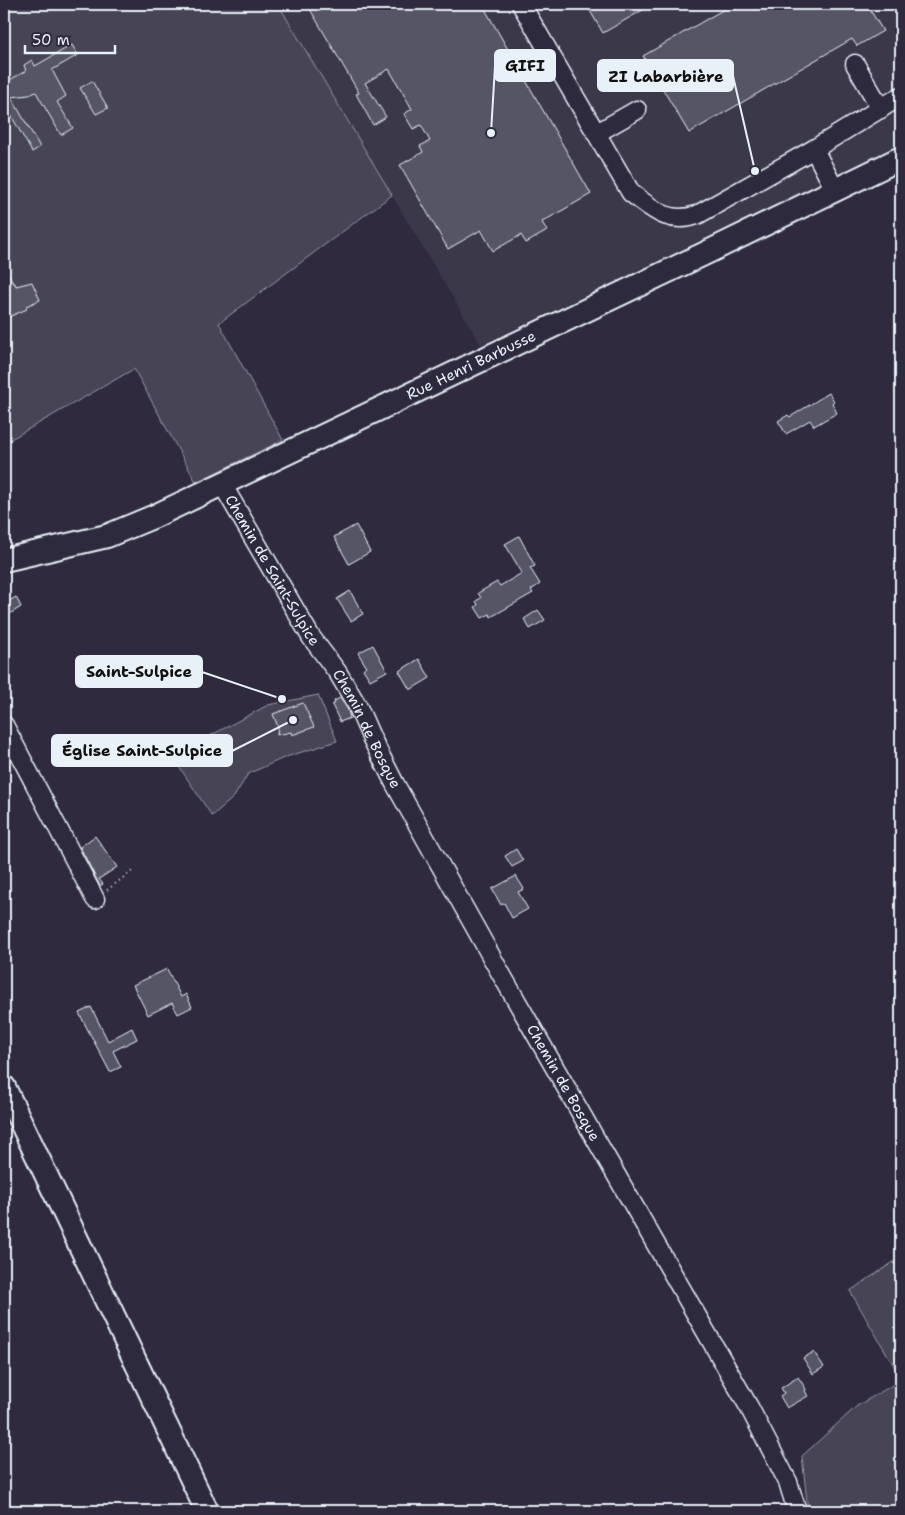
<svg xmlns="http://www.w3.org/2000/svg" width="905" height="1515" font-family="'Shantell Sans',sans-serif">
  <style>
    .built { fill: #3b3749 }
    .green { fill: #464455; stroke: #979aa6 }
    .building { fill: #575565; stroke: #e8f1f8 }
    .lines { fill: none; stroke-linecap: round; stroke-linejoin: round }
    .minor-casing { stroke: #e8f1f8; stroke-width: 21 }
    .major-casing { stroke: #e8f1f8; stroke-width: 26 }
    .path { stroke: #e8f1f8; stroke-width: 2; stroke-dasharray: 1 4; stroke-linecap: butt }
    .minor { stroke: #2f2a3d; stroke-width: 18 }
    .major { stroke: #2f2a3d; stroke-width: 22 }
    .labels { text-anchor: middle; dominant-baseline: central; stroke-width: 4.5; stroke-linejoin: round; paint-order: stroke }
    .street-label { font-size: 15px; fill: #e8f1f8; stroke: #2f2a3d }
    .leader { fill: none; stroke: #e8f1f8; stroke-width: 2 }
    .callout-dot { fill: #e8f1f8; stroke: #2f2a3d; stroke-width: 2 }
    .callout { fill: #e8f1f8; stroke: #e8f1f8; stroke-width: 2 }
    .callout-label { font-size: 16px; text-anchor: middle; font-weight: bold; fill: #111 }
  </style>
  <rect width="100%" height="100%" fill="#2f2a3d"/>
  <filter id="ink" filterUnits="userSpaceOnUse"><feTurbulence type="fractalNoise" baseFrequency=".02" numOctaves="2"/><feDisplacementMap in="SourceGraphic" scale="10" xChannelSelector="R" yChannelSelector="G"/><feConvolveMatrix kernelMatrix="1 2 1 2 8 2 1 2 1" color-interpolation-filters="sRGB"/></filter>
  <g filter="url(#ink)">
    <polygon class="built" points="278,4 901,4 901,146 481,345"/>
    <g class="green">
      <polygon points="4,4 278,4 392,195 219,323 283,440 196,482 134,369 4,443"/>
      <polygon points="318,695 337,741 286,757 248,774 234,797 212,816 172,756 268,705"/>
      <polygon points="901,1257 901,1378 850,1291"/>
      <polygon points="901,1380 901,1511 808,1511 802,1456 857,1406"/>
    </g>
    <g class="building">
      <polygon points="307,4 482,4 591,194 542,222 547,231 526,243 521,235 493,251 481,230 448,249 400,165 423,152 420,146 430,141 421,125 413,129 404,114 412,109 389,69 365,83 386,117 373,125 356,94 359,93"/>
      <polygon points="586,4 653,4 603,33"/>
      <polygon points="733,4 865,4 867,8 869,8 883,31 857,46 852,39 689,133 643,56"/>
      <polygon points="72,45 78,55 52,70 66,96 57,102 73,128 61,135 36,92 29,95 11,97 40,147 32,152 4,103 4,83 26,71 24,65 32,60 35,66"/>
      <polygon points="92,81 108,108 96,114 80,88"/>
      <polygon points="4,264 13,283 15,283 16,286 32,282 40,300 26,306 27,309 4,319"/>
      <polygon points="829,393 834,401 832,403 837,413 814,426 810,420 786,434 778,421 788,415 790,417"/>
      <polygon points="356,525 370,552 349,564 334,537"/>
      <polygon points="519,536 535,566 530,568 540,584 531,590 533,593 491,617 490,614 482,618 475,607 478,605 476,601 481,598 478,593 497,582 500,586 522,573 505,544"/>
      <polygon points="350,591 363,614 351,621 337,599"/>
      <polygon points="16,597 21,607 8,615 4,604"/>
      <polygon points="538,610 545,620 530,629 524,619"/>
      <polygon points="373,645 387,671 370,680 363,669 366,666 358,653"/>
      <polygon points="419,659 430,678 410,690 399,671"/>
      <polygon points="340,698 348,710 350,718 340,722 332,705 335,703 334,701"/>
      <polygon points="303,703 314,727 292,735 291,732 277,735 278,727 273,714"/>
      <polygon points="95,836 117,867 99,879 103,884 100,886 80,847"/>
      <polygon points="516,849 523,861 512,867 505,856"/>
      <polygon points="516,876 524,889 518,892 528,909 512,918 504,903 501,905 492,889"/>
      <polygon points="167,969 181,997 186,994 192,1007 178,1014 172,1003 148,1015 133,985"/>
      <polygon points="91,1007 108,1041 132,1028 137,1039 113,1051 121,1067 110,1072 79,1013"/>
      <polygon points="814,1352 824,1367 813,1374 803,1358"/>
      <polygon points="798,1377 806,1389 805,1391 808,1396 787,1408 780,1396 784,1393 781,1388"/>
    </g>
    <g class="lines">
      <g class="minor-casing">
        <g id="minor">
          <path d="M521,4l110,189c22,16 37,32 66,22l117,-66 87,-53"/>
          <polyline points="855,64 881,109"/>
          <polyline points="597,133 637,110"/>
          <polyline points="814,149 835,190"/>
          <path id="s1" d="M222,484l89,153 27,36 19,32 15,34 23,45 101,181 253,442 39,75 9,29"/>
          <polyline points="4,725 95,899"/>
        </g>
      </g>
      <g class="major-casing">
        <g id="major">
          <path id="s2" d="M4,560l103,-24 48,-20 553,-264 193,-94"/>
          <polyline points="4,1087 207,1511"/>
        </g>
      </g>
      <polyline class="path" points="107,890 135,869"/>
      <use href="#minor" class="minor"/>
      <use href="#major" class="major"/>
    </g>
  </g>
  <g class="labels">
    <g class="street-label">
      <text stroke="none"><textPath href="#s2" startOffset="508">Rue Henri Barbusse</textPath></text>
      <text stroke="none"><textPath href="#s1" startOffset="100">Chemin de Saint-Sulpice</textPath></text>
      <text stroke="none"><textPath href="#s1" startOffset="285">Chemin de Bosque</textPath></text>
      <text stroke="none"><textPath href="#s1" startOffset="690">Chemin de Bosque</textPath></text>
    </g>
  </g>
  <path class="leader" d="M491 133L495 66M755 171L733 76M282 699L202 672M293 720L232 751"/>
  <g class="callout-dot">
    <circle cx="491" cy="133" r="5"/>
    <circle cx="755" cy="171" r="5"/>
    <circle cx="282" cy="699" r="5"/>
    <circle cx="293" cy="720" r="5"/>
  </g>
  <g class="callout">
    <rect x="495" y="50" width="60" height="31" rx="5"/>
    <rect x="598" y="60" width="135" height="31" rx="5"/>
    <rect x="76" y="656" width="126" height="31" rx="5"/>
    <rect x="52" y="735" width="180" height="31" rx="5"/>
  </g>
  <g class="callout-label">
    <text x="525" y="71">GIFI</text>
    <text x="666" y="82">ZI Labarbière</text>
    <text x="139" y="677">Saint-Sulpice</text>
    <text x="142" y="756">Église Saint-Sulpice</text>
  </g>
  <rect width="905" height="1515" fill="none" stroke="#2f2a3d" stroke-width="20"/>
  <rect x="10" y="10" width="885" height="1495" fill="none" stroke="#e8f1f8" stroke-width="2" filter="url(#ink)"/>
  <path d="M25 45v8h90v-8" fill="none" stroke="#e8f1f8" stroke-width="2.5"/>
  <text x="32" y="45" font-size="15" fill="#e8f1f8" stroke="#2f2a3d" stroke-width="4" paint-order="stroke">50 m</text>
</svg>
